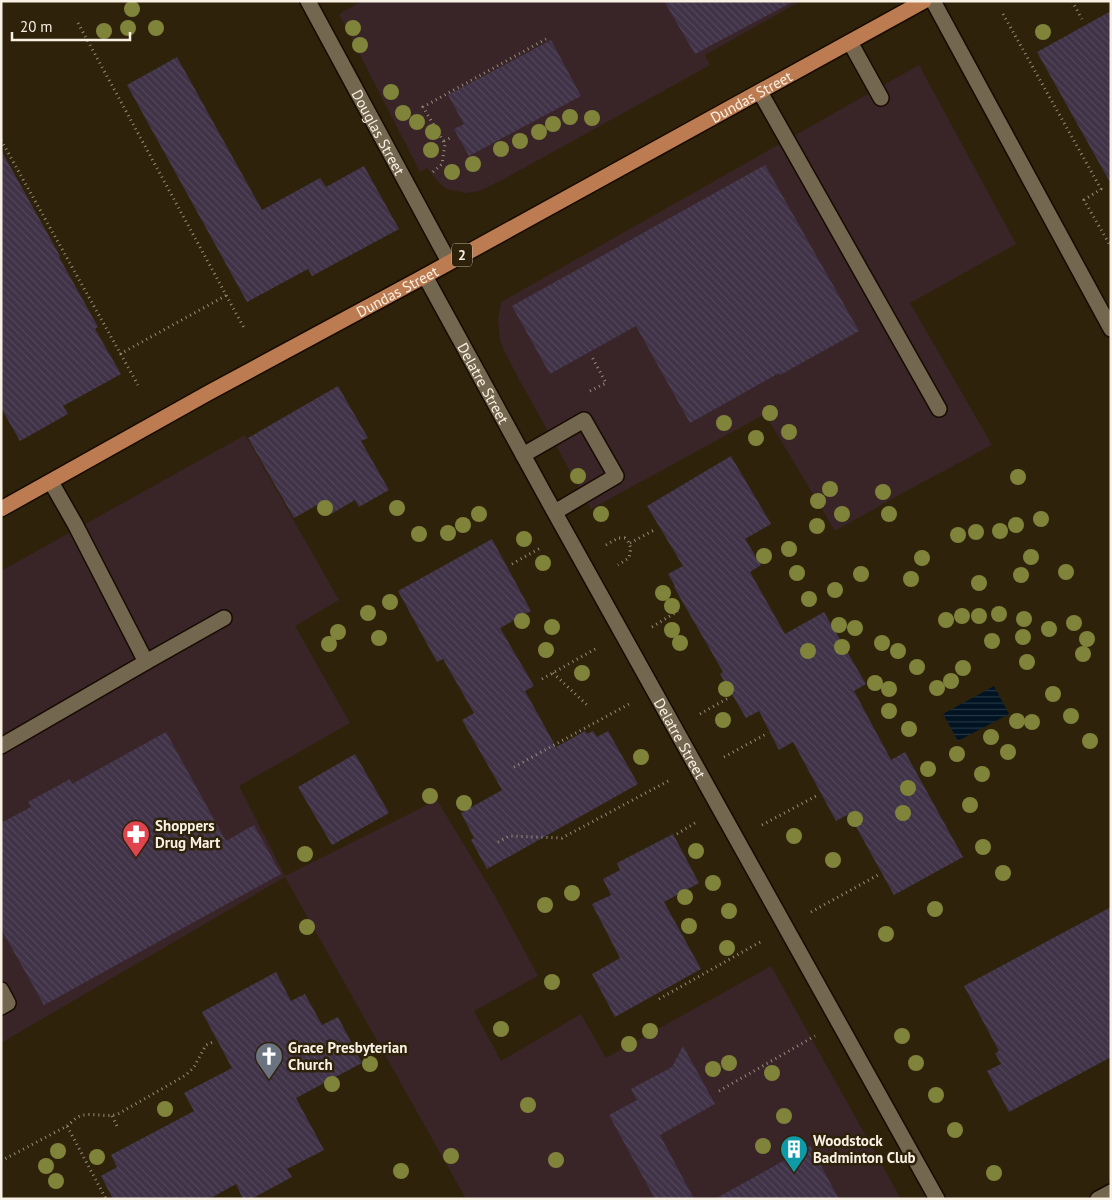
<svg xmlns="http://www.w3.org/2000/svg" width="1112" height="1200" font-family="'PT Sans',sans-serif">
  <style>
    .commercial { fill: #392527 }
    .water { fill: url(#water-rules) }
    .building { fill: url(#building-back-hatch) }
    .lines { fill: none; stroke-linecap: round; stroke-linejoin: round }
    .service-casing { stroke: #160b00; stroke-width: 18 }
    .minor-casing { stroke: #160b00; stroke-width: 18 }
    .primary-casing { stroke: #160b00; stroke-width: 18 }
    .path { stroke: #978d7a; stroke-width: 3; stroke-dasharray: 1 4; stroke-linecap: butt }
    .service { stroke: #74674f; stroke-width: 15 }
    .minor { stroke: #74674f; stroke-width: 15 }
    .primary { stroke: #bd7b51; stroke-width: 15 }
    .tree { fill: #80843b }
    .labels { text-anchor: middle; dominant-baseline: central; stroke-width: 5; stroke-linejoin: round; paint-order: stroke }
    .shield { fill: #2e220b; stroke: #bcb3a2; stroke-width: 1 }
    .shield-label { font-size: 14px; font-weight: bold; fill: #f9f1e3 }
    .street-label { font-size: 15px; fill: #f9f1e3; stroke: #2e220b }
    .poi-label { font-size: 15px; font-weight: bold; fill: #f9f1e3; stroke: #2e220b; text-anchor: start }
  </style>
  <defs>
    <pattern id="water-rules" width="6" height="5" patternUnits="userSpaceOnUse" patternTransform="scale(1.25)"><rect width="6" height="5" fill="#001322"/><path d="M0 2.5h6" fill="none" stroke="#263642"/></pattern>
    <pattern id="building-back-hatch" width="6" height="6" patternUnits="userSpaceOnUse" patternTransform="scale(1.25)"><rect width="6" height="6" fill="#403247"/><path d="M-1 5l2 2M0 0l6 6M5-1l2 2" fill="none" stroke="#534659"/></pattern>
  </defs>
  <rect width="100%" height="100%" fill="#2e220b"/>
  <g class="commercial">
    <polygon points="362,1 801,1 705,55 710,65 504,179 479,191 466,193 447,189 440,184 427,168 420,172 339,14"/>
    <polygon points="919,65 1016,244 910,303 992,445 897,496 835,531 765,414 591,509 514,370 504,350 500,340 498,320 501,302"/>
    <polygon points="245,435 339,600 295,626 350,723 239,786 285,876 437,800 495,896 538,976 474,1011 501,1061 581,1014 606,1058 771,966 901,1199 466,1199 285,877 1,1043 1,571"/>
  </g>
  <polygon class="water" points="994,686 1009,714 958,741 943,714"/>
  <g class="building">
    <polygon points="664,1 794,1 695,54"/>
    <polygon points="1111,11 1111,184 1037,52"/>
    <polygon points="551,40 581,96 469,156 454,129 464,124 448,95"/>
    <polygon points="177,57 262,210 320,178 326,187 364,166 399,229 312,276 308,269 247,302 127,85"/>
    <polygon points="1,150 60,256 59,257 98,327 95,329 121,374 63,406 68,414 20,441 1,408"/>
    <polygon points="765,165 859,331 780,375 779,373 690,423 636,326 550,374 512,306"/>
    <polygon points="338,386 368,438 361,441 389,490 359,507 355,500 331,514 324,501 294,518 248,438"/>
    <polygon points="731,456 771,524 745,539 761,565 750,572 785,634 824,612 866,684 854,691 891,760 905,752 963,857 894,895 849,814 836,821 793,742 779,750 759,711 746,718 720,674 723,672 674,587 675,586 668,574 683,566 647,506"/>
    <polygon points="492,539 531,611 500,628 534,686 525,691 556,747 585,731 587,734 593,731 597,737 608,731 638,784 487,869 471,840 474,838 461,813 502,790 462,720 474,713 443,659 437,662 398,591"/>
    <polygon points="166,732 226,841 254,825 281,874 44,1005 1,929 1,823 31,807 28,802 70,779 72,784"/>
    <polygon points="355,754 389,813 332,845 298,787"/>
    <polygon points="673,834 699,883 664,902 701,969 615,1017 592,974 620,958 592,904 611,895 603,879 620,870 617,863"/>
    <polygon points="1111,907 1111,1057 1009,1112 987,1071 1001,1064 995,1053 999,1051 964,986"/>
    <polygon points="276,972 291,1001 305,994 322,1025 338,1017 362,1063 296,1098 324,1150 287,1169 292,1177 251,1199 243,1199 236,1184 209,1199 113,1199 101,1176 117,1167 111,1155 194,1111 184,1093 232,1068 202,1012"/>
    <polygon points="683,1046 715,1104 660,1135 694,1199 655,1199 609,1115 637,1100 631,1089 672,1067"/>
    <polygon points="810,1146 839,1199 715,1199"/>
  </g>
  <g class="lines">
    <g class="service-casing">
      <g id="service">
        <polyline points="933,1 1111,329"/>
        <polyline points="850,42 881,98"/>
        <polyline points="760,92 939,409"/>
        <polyline points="523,455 584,420 616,476 555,512"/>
        <polyline points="146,662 224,618"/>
        <polyline points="1,746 146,662 75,524 51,482"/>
        <polyline points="1,990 8,1003 1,1007"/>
      </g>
    </g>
    <g class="minor-casing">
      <g id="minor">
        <path id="s1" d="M308,1l141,261"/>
        <path id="s2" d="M425,276l120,219 392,704"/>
        <polyline points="1098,1199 1111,1192"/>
      </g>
    </g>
    <g class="primary-casing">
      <g id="primary">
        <path id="s3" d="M1,509l209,-117 215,-116 499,-275"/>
      </g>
    </g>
    <g class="path">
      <polyline points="1072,1 1082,19"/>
      <polyline points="1003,14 1101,189 1084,200 1111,247"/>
      <polyline points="78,23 244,328"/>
      <polyline points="1,140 138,385"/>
      <polyline points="444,141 452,137"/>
      <polyline points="433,172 442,164 445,144 423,107 546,39"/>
      <polyline points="120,354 227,295"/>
      <polyline points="590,391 606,383 592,357"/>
      <polyline points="630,543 656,529"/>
      <path d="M606,545l12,-7h7c7,8 6,10 4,20l-11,7"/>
      <polyline points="512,564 542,547"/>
      <polyline points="652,627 678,611"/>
      <polyline points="553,673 587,705"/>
      <polyline points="542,679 597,648"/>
      <polyline points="700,714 730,697"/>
      <polyline points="724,757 768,733"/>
      <polyline points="514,767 629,704"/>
      <polyline points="762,825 818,795"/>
      <polyline points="677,834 695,823"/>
      <polyline points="498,842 509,836 562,838 670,780"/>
      <polyline points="811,912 878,875"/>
      <polyline points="659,999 762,941"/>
      <polyline points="719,1091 815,1036"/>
      <polyline points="112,1116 118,1128"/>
      <path d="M67,1126c4,-3 8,-8 13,-10 12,-4 25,2 38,-2l68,-39 8,-8 12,-22 9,-4"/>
      <polyline points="1,1161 67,1126 106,1199"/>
    </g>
    <use href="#service" class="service"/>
    <use href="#minor" class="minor"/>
    <use href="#primary" class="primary"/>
  </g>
  <g class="tree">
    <circle cx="132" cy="9" r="8"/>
    <circle cx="128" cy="28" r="8"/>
    <circle cx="156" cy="28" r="8"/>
    <circle cx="353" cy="28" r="8"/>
    <circle cx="104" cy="31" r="8"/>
    <circle cx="1043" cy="32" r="8"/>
    <circle cx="360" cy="45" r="8"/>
    <circle cx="391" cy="92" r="8"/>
    <circle cx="403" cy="113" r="8"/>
    <circle cx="570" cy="117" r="8"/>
    <circle cx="592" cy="118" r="8"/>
    <circle cx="417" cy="122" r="8"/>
    <circle cx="553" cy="124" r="8"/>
    <circle cx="433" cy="132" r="8"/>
    <circle cx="539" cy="132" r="8"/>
    <circle cx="520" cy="141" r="8"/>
    <circle cx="501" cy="149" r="8"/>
    <circle cx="431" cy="150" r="8"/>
    <circle cx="473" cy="164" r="8"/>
    <circle cx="452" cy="172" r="8"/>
    <circle cx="770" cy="413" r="8"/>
    <circle cx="724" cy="423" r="8"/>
    <circle cx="789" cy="432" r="8"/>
    <circle cx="756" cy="438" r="8"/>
    <circle cx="578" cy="476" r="8"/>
    <circle cx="1018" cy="477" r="8"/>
    <circle cx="830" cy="489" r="8"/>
    <circle cx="883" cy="492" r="8"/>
    <circle cx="818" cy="501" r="8"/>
    <circle cx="325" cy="508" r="8"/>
    <circle cx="397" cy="508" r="8"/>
    <circle cx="479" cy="514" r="8"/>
    <circle cx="601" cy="514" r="8"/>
    <circle cx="842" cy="514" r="8"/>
    <circle cx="889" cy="514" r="8"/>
    <circle cx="1041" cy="519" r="8"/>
    <circle cx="463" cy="525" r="8"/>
    <circle cx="1016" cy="525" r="8"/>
    <circle cx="817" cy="526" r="8"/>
    <circle cx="1000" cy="531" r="8"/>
    <circle cx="976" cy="532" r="8"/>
    <circle cx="448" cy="533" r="8"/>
    <circle cx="419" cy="534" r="8"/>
    <circle cx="958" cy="535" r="8"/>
    <circle cx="524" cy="539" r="8"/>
    <circle cx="789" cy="549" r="8"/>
    <circle cx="764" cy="556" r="8"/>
    <circle cx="1031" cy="557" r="8"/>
    <circle cx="922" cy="558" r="8"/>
    <circle cx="543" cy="563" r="8"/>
    <circle cx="1066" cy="572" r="8"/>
    <circle cx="797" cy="573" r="8"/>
    <circle cx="861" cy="574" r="8"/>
    <circle cx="1021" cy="575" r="8"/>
    <circle cx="911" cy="579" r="8"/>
    <circle cx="979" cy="583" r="8"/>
    <circle cx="835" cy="590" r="8"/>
    <circle cx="663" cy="593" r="8"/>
    <circle cx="809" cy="599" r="8"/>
    <circle cx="390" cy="602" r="8"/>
    <circle cx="672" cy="606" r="8"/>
    <circle cx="368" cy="613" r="8"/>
    <circle cx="999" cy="614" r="8"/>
    <circle cx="962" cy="616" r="8"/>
    <circle cx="979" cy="616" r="8"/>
    <circle cx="1024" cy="619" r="8"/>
    <circle cx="946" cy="620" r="8"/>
    <circle cx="522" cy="621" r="8"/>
    <circle cx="1074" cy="623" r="8"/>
    <circle cx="839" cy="625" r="8"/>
    <circle cx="552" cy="627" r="8"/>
    <circle cx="855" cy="628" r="8"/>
    <circle cx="1049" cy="629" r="8"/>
    <circle cx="672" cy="630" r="8"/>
    <circle cx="338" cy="632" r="8"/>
    <circle cx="1023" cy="637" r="8"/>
    <circle cx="379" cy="638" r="8"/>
    <circle cx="1087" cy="639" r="8"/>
    <circle cx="992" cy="641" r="8"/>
    <circle cx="680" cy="643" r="8"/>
    <circle cx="882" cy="643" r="8"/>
    <circle cx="329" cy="644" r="8"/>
    <circle cx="842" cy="647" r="8"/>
    <circle cx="546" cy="650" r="8"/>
    <circle cx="808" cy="651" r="8"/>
    <circle cx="898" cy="651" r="8"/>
    <circle cx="1083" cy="654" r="8"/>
    <circle cx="1027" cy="662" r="8"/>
    <circle cx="917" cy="667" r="8"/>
    <circle cx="963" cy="668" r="8"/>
    <circle cx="582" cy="673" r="8"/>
    <circle cx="951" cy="681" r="8"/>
    <circle cx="875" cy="683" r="8"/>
    <circle cx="937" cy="688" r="8"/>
    <circle cx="726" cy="689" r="8"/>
    <circle cx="889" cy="689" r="8"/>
    <circle cx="1053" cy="694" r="8"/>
    <circle cx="889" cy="711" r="8"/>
    <circle cx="1071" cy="716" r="8"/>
    <circle cx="723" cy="720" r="8"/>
    <circle cx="1017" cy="721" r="8"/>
    <circle cx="1032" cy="722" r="8"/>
    <circle cx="909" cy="729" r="8"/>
    <circle cx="991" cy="737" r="8"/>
    <circle cx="1090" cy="741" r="8"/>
    <circle cx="1008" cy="752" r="8"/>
    <circle cx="957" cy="754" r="8"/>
    <circle cx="641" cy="757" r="8"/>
    <circle cx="928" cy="769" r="8"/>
    <circle cx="982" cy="774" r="8"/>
    <circle cx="908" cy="788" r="8"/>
    <circle cx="430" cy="796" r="8"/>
    <circle cx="464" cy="803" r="8"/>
    <circle cx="970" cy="805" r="8"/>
    <circle cx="903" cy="813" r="8"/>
    <circle cx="855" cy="819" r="8"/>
    <circle cx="794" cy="836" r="8"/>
    <circle cx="983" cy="847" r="8"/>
    <circle cx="696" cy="851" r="8"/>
    <circle cx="305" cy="854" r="8"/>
    <circle cx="833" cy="860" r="8"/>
    <circle cx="1003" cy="873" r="8"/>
    <circle cx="713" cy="883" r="8"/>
    <circle cx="572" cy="893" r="8"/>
    <circle cx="685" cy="897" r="8"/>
    <circle cx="545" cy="905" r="8"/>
    <circle cx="935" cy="909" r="8"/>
    <circle cx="729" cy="911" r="8"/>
    <circle cx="689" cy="926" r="8"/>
    <circle cx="307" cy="927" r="8"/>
    <circle cx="886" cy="934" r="8"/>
    <circle cx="727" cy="948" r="8"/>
    <circle cx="552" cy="982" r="8"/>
    <circle cx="501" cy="1029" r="8"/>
    <circle cx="650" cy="1031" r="8"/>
    <circle cx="902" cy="1036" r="8"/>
    <circle cx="629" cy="1044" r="8"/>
    <circle cx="729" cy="1063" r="8"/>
    <circle cx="916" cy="1063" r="8"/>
    <circle cx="370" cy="1064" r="8"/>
    <circle cx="713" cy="1069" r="8"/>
    <circle cx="772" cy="1073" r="8"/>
    <circle cx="332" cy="1084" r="8"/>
    <circle cx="936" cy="1095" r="8"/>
    <circle cx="528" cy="1105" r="8"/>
    <circle cx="165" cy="1109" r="8"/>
    <circle cx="784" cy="1116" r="8"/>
    <circle cx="955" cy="1130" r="8"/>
    <circle cx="763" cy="1146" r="8"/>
    <circle cx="58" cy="1151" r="8"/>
    <circle cx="451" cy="1156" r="8"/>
    <circle cx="97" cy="1157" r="8"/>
    <circle cx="556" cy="1160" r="8"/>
    <circle cx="46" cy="1166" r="8"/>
    <circle cx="401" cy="1171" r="8"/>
    <circle cx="994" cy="1173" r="8"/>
    <circle cx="56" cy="1181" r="8"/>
  </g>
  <defs>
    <g id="pharmacy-pin" transform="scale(1.4375)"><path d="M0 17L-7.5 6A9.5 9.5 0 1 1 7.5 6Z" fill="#e0444e" stroke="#2e220b"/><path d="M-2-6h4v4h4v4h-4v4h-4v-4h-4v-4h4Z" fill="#fff"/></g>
    <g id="church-pin" transform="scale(1.4375)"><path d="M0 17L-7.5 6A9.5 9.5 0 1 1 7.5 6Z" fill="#6b7280" stroke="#2e220b"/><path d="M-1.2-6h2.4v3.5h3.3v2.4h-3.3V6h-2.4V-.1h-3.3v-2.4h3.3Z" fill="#fff"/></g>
    <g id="building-pin" transform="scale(1.4375)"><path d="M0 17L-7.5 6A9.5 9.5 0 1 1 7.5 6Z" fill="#0f9aa8" stroke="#2e220b"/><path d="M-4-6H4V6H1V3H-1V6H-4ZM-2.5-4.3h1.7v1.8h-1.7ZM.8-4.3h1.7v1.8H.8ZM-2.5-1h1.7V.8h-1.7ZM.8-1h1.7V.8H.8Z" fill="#fff"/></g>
  </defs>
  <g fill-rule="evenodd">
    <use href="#pharmacy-pin" x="136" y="834"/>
    <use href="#church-pin" x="269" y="1056"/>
    <use href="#building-pin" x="794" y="1149"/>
  </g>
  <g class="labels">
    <rect class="shield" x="452" y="243.5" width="20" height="23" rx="4"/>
    <g class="shield-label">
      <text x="462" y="255">2</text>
    </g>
    <g class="street-label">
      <text stroke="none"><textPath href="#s3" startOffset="856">Dundas Street</textPath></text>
      <text stroke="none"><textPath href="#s1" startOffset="149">Douglas Street</textPath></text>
      <text stroke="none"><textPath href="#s3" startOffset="452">Dundas Street</textPath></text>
      <text stroke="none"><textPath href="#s2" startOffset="122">Delatre Street</textPath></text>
      <text stroke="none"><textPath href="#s2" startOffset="528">Delatre Street</textPath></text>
    </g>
    <g class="poi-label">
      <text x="155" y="825">Shoppers<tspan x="155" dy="17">Drug Mart</tspan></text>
      <text x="288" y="1047">Grace Presbyterian<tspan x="288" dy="17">Church</tspan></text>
      <text x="813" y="1140">Woodstock<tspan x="813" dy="17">Badminton Club</tspan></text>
    </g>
  </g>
  <rect width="1112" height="1200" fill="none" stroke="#f9f1e3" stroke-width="5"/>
  <path d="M12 32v8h118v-8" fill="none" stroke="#f9f1e3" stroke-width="2.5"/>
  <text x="20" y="32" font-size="15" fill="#f9f1e3" stroke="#2e220b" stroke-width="4" paint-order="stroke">20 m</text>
</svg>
